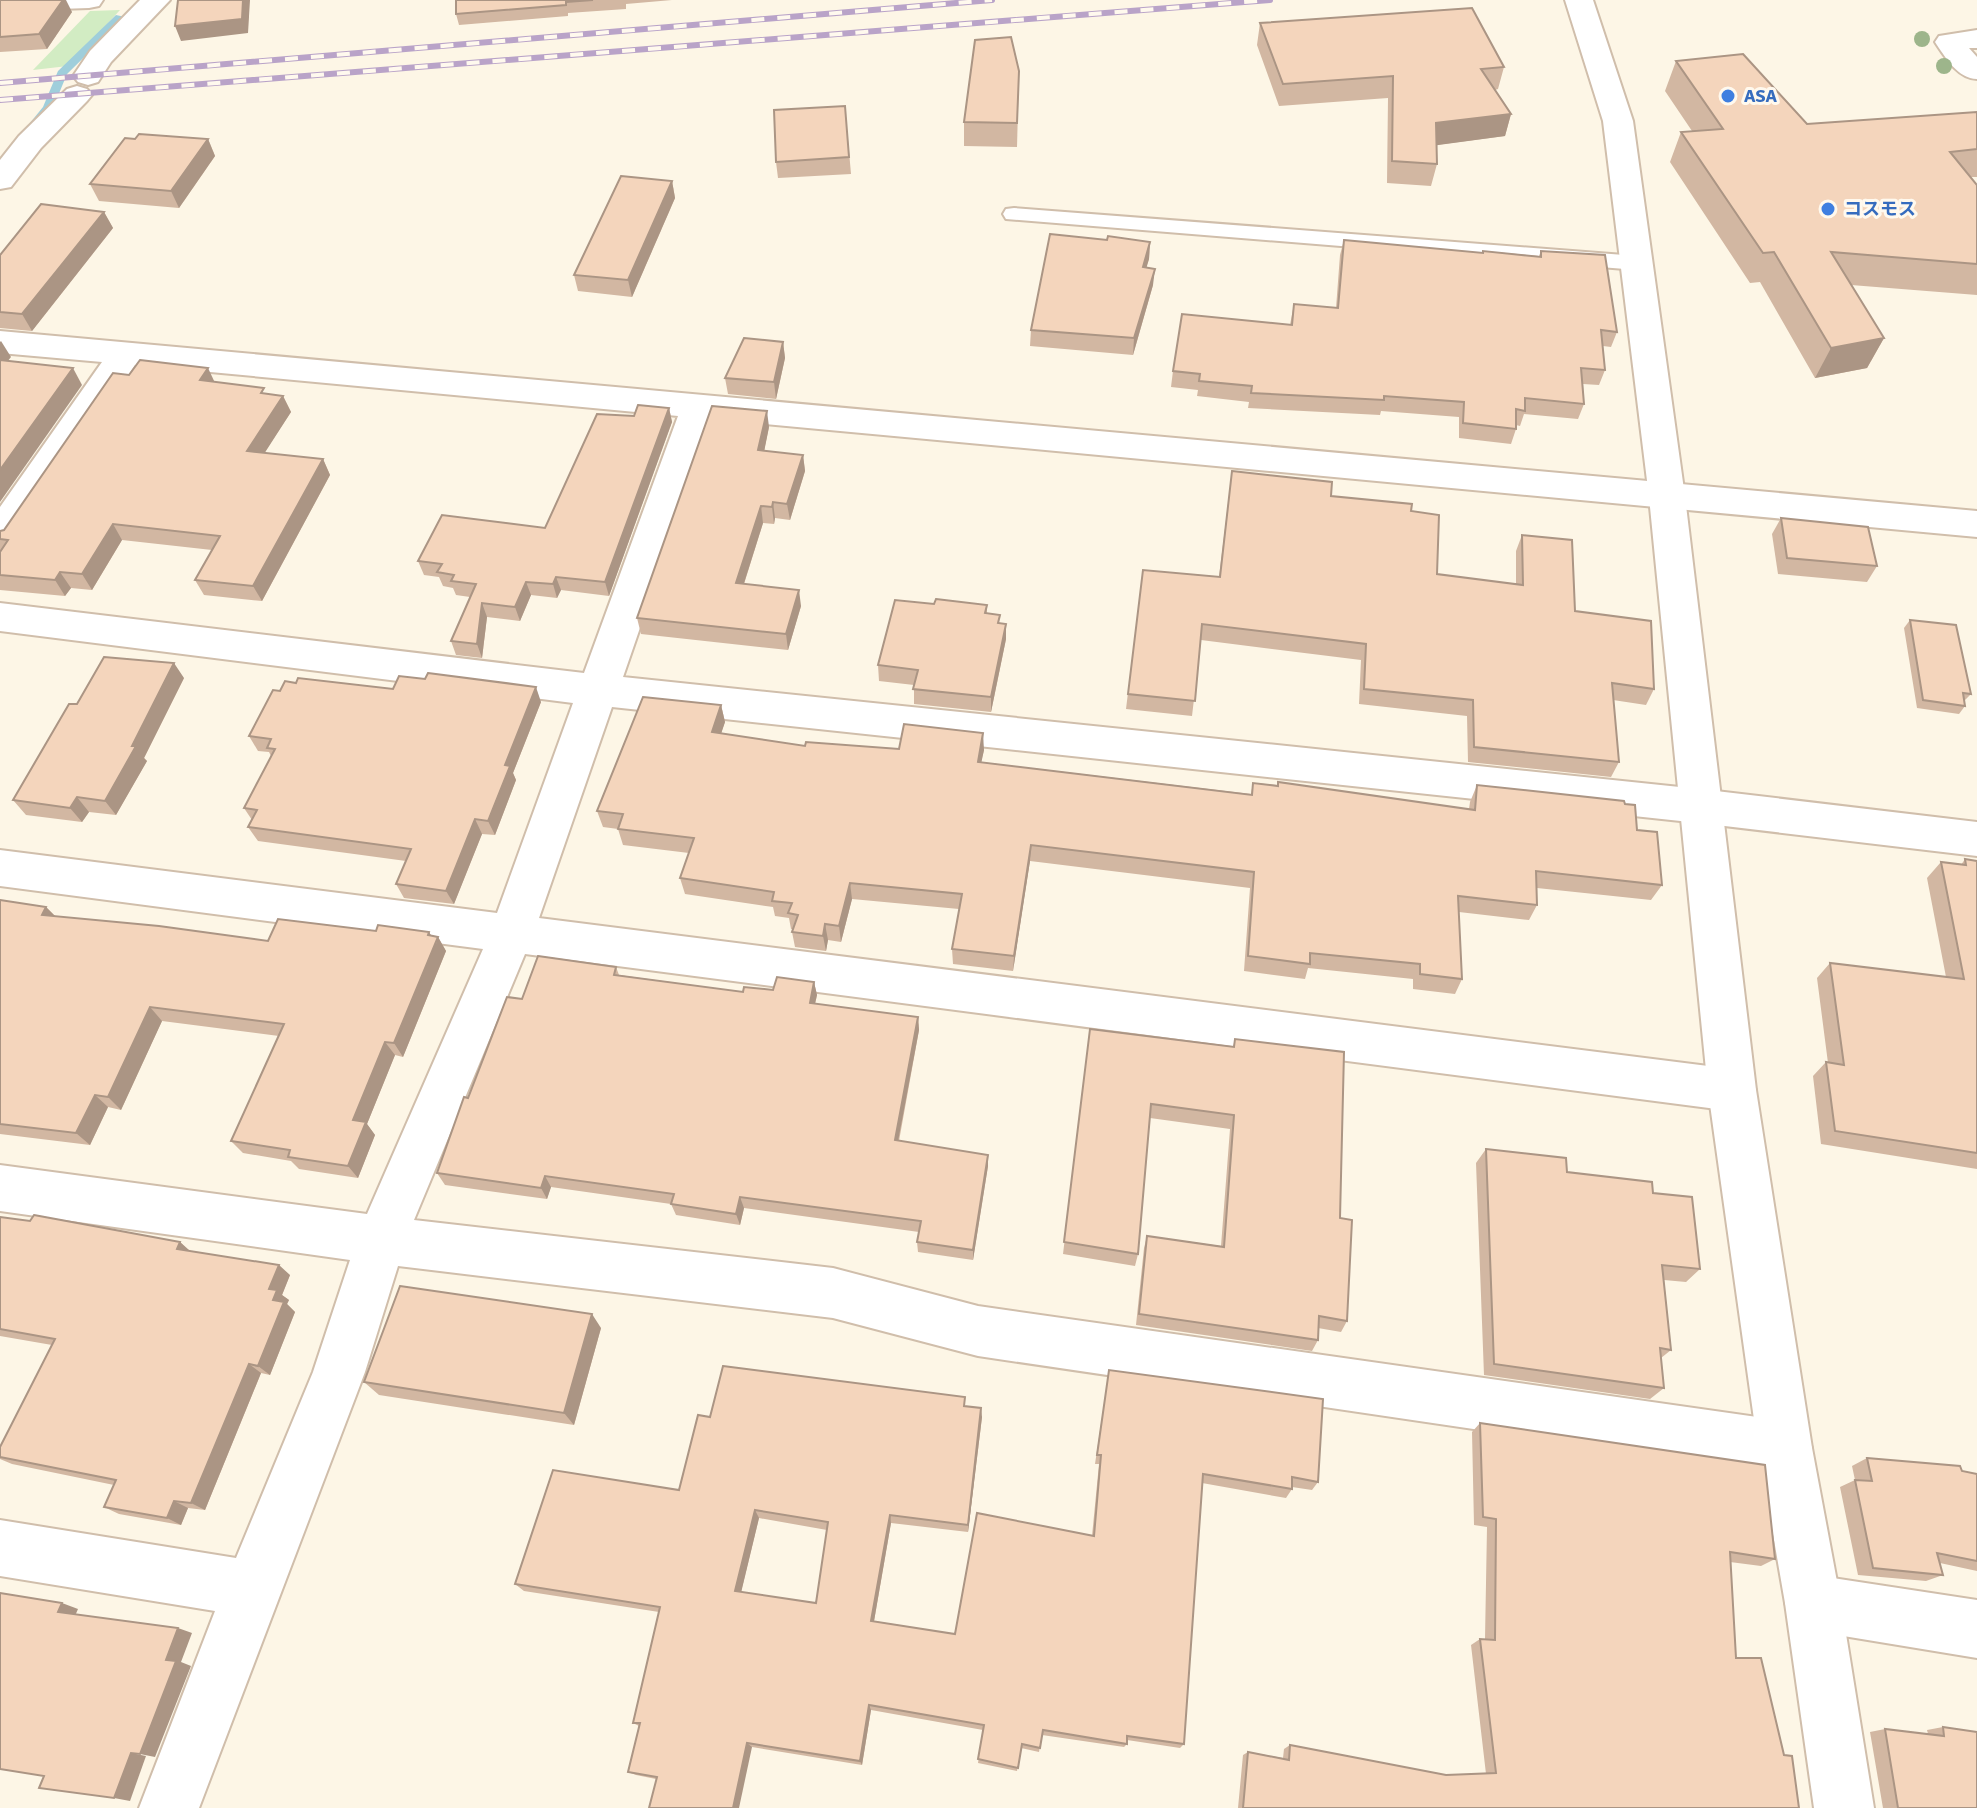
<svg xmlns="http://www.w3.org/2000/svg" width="1977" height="1808" font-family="Signika,'Noto Sans JP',sans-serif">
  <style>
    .green { fill: #d2ecc3 }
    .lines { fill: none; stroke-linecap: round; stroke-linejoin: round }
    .stream { fill: #9fcedb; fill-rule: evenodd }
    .service-casing { stroke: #d0beab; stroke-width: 4 }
    .minor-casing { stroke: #d0beab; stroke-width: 4 }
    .tertiary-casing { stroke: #d0beab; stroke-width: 4 }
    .service { fill: #fff; fill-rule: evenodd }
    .minor { fill: #fff; fill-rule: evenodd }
    .tertiary { fill: #fff; fill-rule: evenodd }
    .rail-casing { stroke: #b9a3c8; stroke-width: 6 }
    .rail { stroke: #fff9ee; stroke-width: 4; stroke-dasharray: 13; stroke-linecap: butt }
    .tree { fill: #9db58b }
    .wall { fill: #d2b7a2; fill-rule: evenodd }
    .shaded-wall { fill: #ab9584 }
    .building { fill: #f4d5bc; stroke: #ab9584; stroke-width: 2; fill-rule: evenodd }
    .shop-dot { fill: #3f7fe0; stroke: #fff9ee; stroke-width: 3 }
    .labels { text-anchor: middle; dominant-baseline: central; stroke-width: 6; stroke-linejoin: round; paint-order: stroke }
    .far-shop-label { font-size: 18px; font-weight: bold; fill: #366cbe; stroke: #fff9ee; text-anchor: start }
  </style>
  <rect width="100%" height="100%" fill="#fdf6e6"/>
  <polygon class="green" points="120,10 68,66 33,70 90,11"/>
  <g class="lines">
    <polygon class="stream" points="116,15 125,17 67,74 53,108 39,125 31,125 30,123 43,107 58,71"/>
    <g class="service-casing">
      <polygon id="service" points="1014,208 1637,256 1645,258 1648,263 1645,268 1637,270 1006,219 1003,214 1006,209"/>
    </g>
    <g class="minor-casing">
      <g id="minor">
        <polygon points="0,0 103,0 99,6 89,8 0,11"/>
        <polygon points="140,0 170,0 111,62 98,82 88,85 78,82 73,76 90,51"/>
        <polygon points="77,86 87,89 92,95 87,101 41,148 11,187 0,189 0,160 19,136 67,89"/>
        <polygon points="0,331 1977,511 1977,537 712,419 623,677 1699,789 1977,822 1977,856 1699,823 612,707 539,918 1732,1069 1749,1075 1756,1090 1749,1105 1732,1111 525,954 414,1220 833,1268 978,1306 1785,1421 1804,1429 1812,1448 1804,1467 1785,1475 978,1356 833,1318 398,1266 365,1372 199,1808 139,1808 215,1611 0,1576 0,1520 236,1558 313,1372 350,1260 0,1211 0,1165 367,1214 483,949 0,886 0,850 497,913 573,703 0,631 0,603 584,673 678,416 135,365 13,544 0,548 0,507 102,362 0,353"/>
        <polygon points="1813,1575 1977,1600 1977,1658 1813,1631 1793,1623 1785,1603 1793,1583"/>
      </g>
    </g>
    <g class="tertiary-casing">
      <g id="tertiary">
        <polygon points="1565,0 1593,0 1633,121 1685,497 1756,1090 1812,1448 1841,1603 1874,1808 1814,1808 1785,1603 1758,1448 1708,1090 1649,497 1603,121"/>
        <path d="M1977,30v18h-8l8,9v22c-19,0 -32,-22 -42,-37l4,-6z"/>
      </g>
    </g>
    <use href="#service" class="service"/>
    <use href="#minor" class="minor"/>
    <use href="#tertiary" class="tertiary"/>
    <g class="rail-casing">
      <g id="rail">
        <polyline points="0,83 992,0"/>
        <polyline points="0,100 1270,0"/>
      </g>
    </g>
    <use href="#rail" class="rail"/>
  </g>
  <g class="tree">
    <circle cx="1922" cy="39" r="8"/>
    <circle cx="1944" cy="66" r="8"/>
  </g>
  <g class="wall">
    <polygon points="0,0 72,12 47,49 0,52"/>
    <polygon points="456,0 672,0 626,4 626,9 568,13 568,16 459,25 456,14"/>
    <polygon points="1260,23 1504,67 1498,89 1495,90 1511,114 1505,136 1436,145 1437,164 1431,186 1387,183 1388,98 1279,106 1257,45"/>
    <polygon points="1676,61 1807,124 1977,112 1977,177 1971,177 1977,185 1977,295 1851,285 1884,338 1867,368 1815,378 1760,282 1750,283 1670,162 1681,132 1692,131 1665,91"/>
    <polygon points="1019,71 1017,147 964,146 964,122"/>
    <polygon points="845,106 851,174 778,178 776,162"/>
    <polygon points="135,139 208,139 215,156 179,208 99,201 90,184"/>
    <polygon points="672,181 675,198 632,297 578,291 574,275"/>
    <polygon points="104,212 113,228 32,331 0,328 0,255"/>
    <polygon points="1107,240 1150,242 1149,259 1146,267 1153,285 1133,355 1030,346 1031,330"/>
    <polygon points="1344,240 1482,253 1483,251 1539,256 1541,251 1617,332 1611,347 1603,346 1605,370 1599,385 1583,384 1584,404 1578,419 1524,414 1520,426 1516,425 1516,429 1511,444 1459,438 1459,417 1381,411 1380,415 1248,408 1249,402 1197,396 1198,390 1171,387 1173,371 1290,325 1294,304 1336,308 1340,255"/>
    <polygon points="783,342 785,358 776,399 728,394 725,378"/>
    <polygon points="214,382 266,394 283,396 291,412 264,453 323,459 330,475 262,601 204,595 195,580 212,550 122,540 92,590 71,588 65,596 0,590 0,539 4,530"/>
    <polygon points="669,408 672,422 609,596 561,590 557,598 531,595 520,621 487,617 482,658 456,655 451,641 470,597 456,595 453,588 443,586 439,577 424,575 418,561 545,528 634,416"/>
    <polygon points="769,427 764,451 803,455 805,471 790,520 775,518 774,524 763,523 744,584 801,606 788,650 641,634 637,618"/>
    <polygon points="1232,471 1331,496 1411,511 1437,574 1516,584 1516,551 1522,535 1575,611 1654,689 1646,705 1613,700 1619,762 1611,777 1468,762 1467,716 1359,704 1361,660 1201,640 1192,716 1126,709 1143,570 1219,577"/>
    <polygon points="1781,518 1877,566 1867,582 1778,574 1772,534"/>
    <polygon points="934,604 987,605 987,613 1000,623 1006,639 991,712 914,704 914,685 879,681 878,665"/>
    <polygon points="1910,620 1971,694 1964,701 1965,706 1959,714 1917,708 1904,628"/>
    <polygon points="184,678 144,758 147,761 116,815 89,812 82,822 26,815 13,800 77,704"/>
    <polygon points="296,683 541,702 513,773 516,780 495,835 482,834 454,904 404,898 396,884 406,861 258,841 248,827 252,820 244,808 271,756 269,752 258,751 249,736 280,691"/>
    <polygon points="721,705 725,722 721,733 805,746 984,750 981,762 1251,794 1253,783 1277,785 1278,782 1469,809 1470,802 1477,785 1625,804 1662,885 1651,900 1537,888 1537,905 1529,920 1459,912 1462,979 1455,994 1413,989 1413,979 1308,968 1305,979 1244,971 1250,888 1030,861 1013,971 953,964 952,949 959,909 852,899 841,942 828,940 826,951 795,947 792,932 793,929 791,929 789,918 775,916 773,907 685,894 680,878 689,853 623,845 618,829 603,827 597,811"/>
    <polygon points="1965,859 1977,861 1977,1169 1821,1144 1813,1076 1826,1062 1828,1063 1817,978 1830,963 1946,977 1927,878 1941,862 1961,865"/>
    <polygon points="0,900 46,907 55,916 268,941 376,931 429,932 431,936 438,937 446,951 403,1057 395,1055 367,1124 375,1135 358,1178 299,1169 291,1161 243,1153 231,1141 279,1036 162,1021 121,1110 108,1107 90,1145 0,1134"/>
    <polygon points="616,967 619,975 743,992 773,990 814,982 817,995 815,1004 918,1017 919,1030 899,1141 988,1166 973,1260 918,1252 917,1242 919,1232 744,1208 740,1225 676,1215 671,1204 551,1187 547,1199 445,1185 437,1173 468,1098 522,999"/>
    <polygon points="1090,1029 1233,1047 1235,1039 1340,1218 1347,1321 1341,1332 1318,1328 1318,1340 1312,1351 1136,1325 1144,1248 1147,1236 1221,1246 1230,1129 1150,1118 1138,1254 1135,1266 1063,1254"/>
    <polygon points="1486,1149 1567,1172 1653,1193 1700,1269 1686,1282 1664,1280 1671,1350 1661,1358 1664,1388 1650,1399 1484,1375 1476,1163"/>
    <polygon points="0,1217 180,1242 190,1251 290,1275 282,1295 289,1300 287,1304 295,1312 270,1375 261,1373 205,1510 188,1508 181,1525 119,1514 104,1507 114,1485 12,1464 0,1459 0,1447 52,1345 0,1336"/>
    <polygon points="601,1328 574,1425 379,1395 364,1382"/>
    <path d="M1109,1370l209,112 -6,8 -20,-3v2l-6,9 -84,-15 -18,261 -4,4 -53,-8v4l-3,3 -82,-12 -3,17 -18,-4 -4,23 -39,-8 5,-33 -112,-20 -9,55 -110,-18 -96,32 -20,-4 -8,-3 11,-46 -6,-3 26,-111 -135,-21 -9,-7 164,-94 31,-73 256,-11 16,11 -14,115 -77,-9 -17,98 81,13 137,-98 7,-72h-4zM759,1518l68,12 -11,73 -75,-11z"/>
    <polygon points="1480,1423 1775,1559 1761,1566 1730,1562 1736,1658 1784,1755 1799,1808 1238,1808 1243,1755 1248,1752 1283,1758 1284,1749 1290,1745 1446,1775 1486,1774 1471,1645 1480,1639 1485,1639 1487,1527 1474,1525 1472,1432"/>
    <polygon points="1867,1458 1977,1474 1977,1571 1940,1563 1943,1575 1926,1581 1858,1575 1840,1487 1855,1480 1852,1466"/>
    <polygon points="1943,1727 1977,1808 1883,1808 1870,1732 1885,1729 1928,1734 1927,1730"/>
  </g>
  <g class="shaded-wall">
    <polygon points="63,0 66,0 72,12 47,49 39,34"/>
    <polygon points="243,0 250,0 248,33 181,41 175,26"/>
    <polygon points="1511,114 1505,136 1431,146 1436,123"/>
    <polygon points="208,139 215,156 179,208 171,191"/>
    <polygon points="672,181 675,198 632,297 628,280"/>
    <polygon points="104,212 113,228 32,331 22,314"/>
    <polygon points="1150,242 1149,259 1142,283 1143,267"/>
    <polygon points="1155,269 1153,285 1133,355 1134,338"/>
    <polygon points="1884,338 1867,368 1815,378 1831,348"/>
    <polygon points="1,341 11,357 0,371 0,342"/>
    <polygon points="783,342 785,358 776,399 774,382"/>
    <polygon points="73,368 82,385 0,502 0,470"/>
    <polygon points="208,368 216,385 200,380"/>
    <polygon points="283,396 291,412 255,468 247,451"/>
    <polygon points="669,408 672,422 609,596 605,582"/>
    <polygon points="767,411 769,427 761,467 758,450"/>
    <polygon points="803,455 805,471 790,520 787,504"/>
    <polygon points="323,459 330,475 262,601 253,586"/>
    <polygon points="773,502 775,518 774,524 772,507"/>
    <polygon points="761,506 763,523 739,599 736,583"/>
    <polygon points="113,524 122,540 92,590 82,574"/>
    <polygon points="60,572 71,588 65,596 55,580"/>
    <polygon points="556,577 561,590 557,598 553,584"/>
    <polygon points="526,582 531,595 520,621 515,607"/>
    <polygon points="799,590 801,606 788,650 786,634"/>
    <polygon points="482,603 487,617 482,658 477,644"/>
    <polygon points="1006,624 1006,639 991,712 991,697"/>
    <polygon points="174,663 184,678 144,758 147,761 116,815 105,801"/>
    <polygon points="536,687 541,702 513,773 516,780 495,835 488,821 505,765"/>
    <polygon points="721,705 725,722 716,749 712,732"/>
    <polygon points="983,733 984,750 978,778 978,762"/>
    <polygon points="77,797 89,812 82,822 70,808"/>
    <polygon points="475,819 482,834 454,904 446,891"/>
    <polygon points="1031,845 1030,861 1013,971 1014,956"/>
    <polygon points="850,883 852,899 841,942 839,926"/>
    <polygon points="46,907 60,921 42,915"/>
    <polygon points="825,924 828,940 826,951 823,936"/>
    <polygon points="429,932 436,944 438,937 446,951 403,1057 394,1043"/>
    <polygon points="814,982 817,995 812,1016 810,1003"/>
    <polygon points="150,1007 162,1021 121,1110 108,1097"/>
    <polygon points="918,1017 919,1030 896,1152 895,1140"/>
    <polygon points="385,1042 395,1055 367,1124 375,1135 358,1178 348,1166 353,1120"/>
    <polygon points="95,1095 108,1107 90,1145 76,1133"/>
    <polygon points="988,1155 988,1166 973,1260 973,1250"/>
    <polygon points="545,1176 551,1187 547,1199 541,1188"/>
    <polygon points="740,1197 744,1208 740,1225 736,1214"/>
    <polygon points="180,1242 192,1253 177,1249"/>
    <polygon points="279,1265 290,1275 282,1295 289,1300 287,1304 295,1312 270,1375 258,1366 273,1300 269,1289"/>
    <polygon points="592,1314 601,1328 574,1425 564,1413"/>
    <polygon points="249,1364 261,1373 205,1510 191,1503"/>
    <polygon points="981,1408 982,1417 968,1532 968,1525"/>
    <polygon points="174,1501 188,1508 181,1525 167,1518"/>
    <polygon points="755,1510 759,1518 740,1597 735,1591"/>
    <polygon points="890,1515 891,1523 873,1627 871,1621"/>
    <polygon points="62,1603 78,1609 74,1618 58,1612"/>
    <polygon points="178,1628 192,1633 181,1662 191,1666 155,1757 140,1754 166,1660"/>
    <polygon points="869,1705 871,1710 862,1765 860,1761"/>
    <polygon points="747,1743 752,1747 739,1808 733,1808"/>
    <polygon points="131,1753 146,1756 130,1801 114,1798"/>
  </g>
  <g class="building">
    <polygon points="0,0 63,0 39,34 0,37"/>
    <polygon points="178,0 243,0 242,19 175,26"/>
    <polygon points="456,0 593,0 566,2 566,5 456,14"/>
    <polygon points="1472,8 1504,67 1481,69 1511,114 1436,123 1437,164 1392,161 1393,76 1283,84 1260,23"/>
    <polygon points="1011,37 1019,71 1017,123 964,122 975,40"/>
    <polygon points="1743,54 1807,124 1977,112 1977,149 1950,152 1977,185 1977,264 1831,252 1884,338 1831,348 1774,252 1763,253 1681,132 1723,129 1676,61"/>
    <polygon points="845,106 849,157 776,162 774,110"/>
    <polygon points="139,134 208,139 171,191 90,184 125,138 135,139"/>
    <polygon points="621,176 672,181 628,280 574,275"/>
    <polygon points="41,204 104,212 22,314 0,312 0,255"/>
    <polygon points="1050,234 1107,240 1108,236 1150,242 1143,267 1155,269 1134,338 1031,330"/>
    <polygon points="1344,240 1483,253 1483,251 1541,257 1541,251 1605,255 1617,332 1601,330 1605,370 1581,368 1584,404 1525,398 1525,411 1516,409 1516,429 1463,423 1464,402 1384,396 1384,400 1251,393 1252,386 1199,381 1200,374 1173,371 1182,314 1292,325 1294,304 1338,308"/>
    <polygon points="744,338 783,342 774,382 725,378"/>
    <polygon points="0,360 73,368 0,470"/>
    <polygon points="140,360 208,368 200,380 264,388 261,393 283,396 247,451 323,459 253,586 195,580 220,536 113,524 82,574 60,572 55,580 0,575 0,552 8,540 0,539 0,531 4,530 113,373 129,375"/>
    <polygon points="638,405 669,408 605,582 556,577 553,584 526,582 515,607 482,603 477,644 451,641 476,584 451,581 454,575 437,572 442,564 418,561 442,515 545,528 597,414 634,416"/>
    <polygon points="712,406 767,411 758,450 803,455 787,504 773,502 772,507 761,506 736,583 799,590 786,634 637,618"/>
    <polygon points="1232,471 1332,482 1331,496 1412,504 1411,511 1439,515 1437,574 1523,585 1522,535 1572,540 1575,611 1651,621 1654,689 1612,683 1619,762 1474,747 1473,700 1364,689 1366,644 1202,624 1195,701 1128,694 1143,570 1220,577"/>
    <polygon points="1781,518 1868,527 1877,566 1787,558"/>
    <polygon points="936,599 987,605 985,613 1000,615 998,623 1006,624 991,697 913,689 918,670 878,665 895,600 934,604"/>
    <polygon points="1910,620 1956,625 1971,694 1963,693 1965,706 1923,700"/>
    <polygon points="104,657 174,663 132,746 136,746 105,801 77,797 70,808 13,800 69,704 77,704"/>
    <polygon points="428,673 536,687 505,765 510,766 488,821 475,819 446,891 396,884 411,849 248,827 257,810 244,808 275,749 267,748 271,739 249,736 273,690 280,691 285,681 296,683 298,678 393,689 399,676 425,679"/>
    <polygon points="643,697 721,705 712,732 805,746 806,742 899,749 904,724 983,733 978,762 1252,795 1253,783 1278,786 1278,782 1475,810 1477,785 1624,801 1625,804 1635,805 1637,830 1657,832 1662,885 1536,871 1537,905 1458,896 1462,979 1420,974 1420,964 1310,953 1310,964 1248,956 1254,872 1031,845 1014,956 952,949 962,894 850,883 839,926 825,924 823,936 792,932 798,915 788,913 792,903 772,901 774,892 680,878 694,838 618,829 623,814 597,811"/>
    <polygon points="1965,859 1977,861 1977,1153 1835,1131 1826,1062 1844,1065 1830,963 1964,979 1941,862 1966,865"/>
    <polygon points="0,900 46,907 42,915 159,926 268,941 278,919 376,931 378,925 429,932 428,935 438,937 394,1043 385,1042 353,1120 366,1122 348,1166 288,1157 290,1150 231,1141 284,1024 150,1007 108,1097 95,1095 76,1133 0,1124"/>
    <polygon points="538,956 616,967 614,975 743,992 744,987 773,990 777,977 814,982 810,1003 918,1017 895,1140 988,1155 973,1250 917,1242 921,1221 740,1197 736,1214 671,1204 674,1194 545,1176 541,1188 437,1173 464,1097 468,1098 507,997 522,999"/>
    <polygon points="1090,1029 1234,1047 1235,1039 1344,1052 1340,1218 1352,1220 1347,1321 1319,1316 1318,1340 1139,1314 1147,1236 1224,1247 1234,1115 1151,1104 1138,1254 1064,1242"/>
    <polygon points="1486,1149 1566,1158 1567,1172 1652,1182 1653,1193 1692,1197 1700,1269 1662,1265 1671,1350 1660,1348 1664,1388 1494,1364"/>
    <polygon points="34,1215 180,1242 177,1249 279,1265 269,1289 277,1290 273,1300 284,1302 258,1366 249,1364 191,1503 174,1501 167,1518 104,1507 116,1480 0,1457 0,1447 55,1339 0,1329 0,1217 30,1221"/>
    <polygon points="400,1286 592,1314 564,1413 364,1382"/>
    <path d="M723,1366l242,31 -1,9 17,2 -13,117 -78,-10 -19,106 84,13 22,-121 117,23 7,-81h-4l12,-85 214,29 -5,83 -26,-5v12l-89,-15 -19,270 -57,-8v8l-84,-14 -3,18 -18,-4 -4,24 -40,-9 6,-34 -115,-20 -9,56 -113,-18 -14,65h-84l8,-31 -29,-5 12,-49h-7l27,-116 -145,-23 38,-114 126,20 19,-75 12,2zM755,1510l73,12 -12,81 -81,-12z"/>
    <polygon points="1480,1423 1765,1465 1775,1559 1730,1552 1736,1658 1761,1658 1784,1755 1792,1756 1799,1808 1243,1808 1248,1752 1289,1760 1290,1745 1446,1775 1496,1773 1480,1639 1495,1640 1496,1519 1483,1517"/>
    <polygon points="1867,1458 1960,1466 1962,1471 1977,1474 1977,1561 1937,1553 1943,1575 1873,1568 1855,1480 1872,1481"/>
    <polygon points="0,1593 62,1603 58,1612 178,1628 166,1660 176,1661 140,1754 131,1753 114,1798 39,1788 44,1776 0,1769"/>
    <polygon points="1943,1727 1977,1732 1977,1808 1898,1808 1885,1729 1944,1736"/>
  </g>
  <g class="shop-dot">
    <circle cx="1728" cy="96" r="8"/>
    <circle cx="1828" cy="209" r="8"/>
  </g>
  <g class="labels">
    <g class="far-shop-label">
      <text x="1744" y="96">ASA</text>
      <text x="1844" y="209">コスモス</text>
    </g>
  </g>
</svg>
